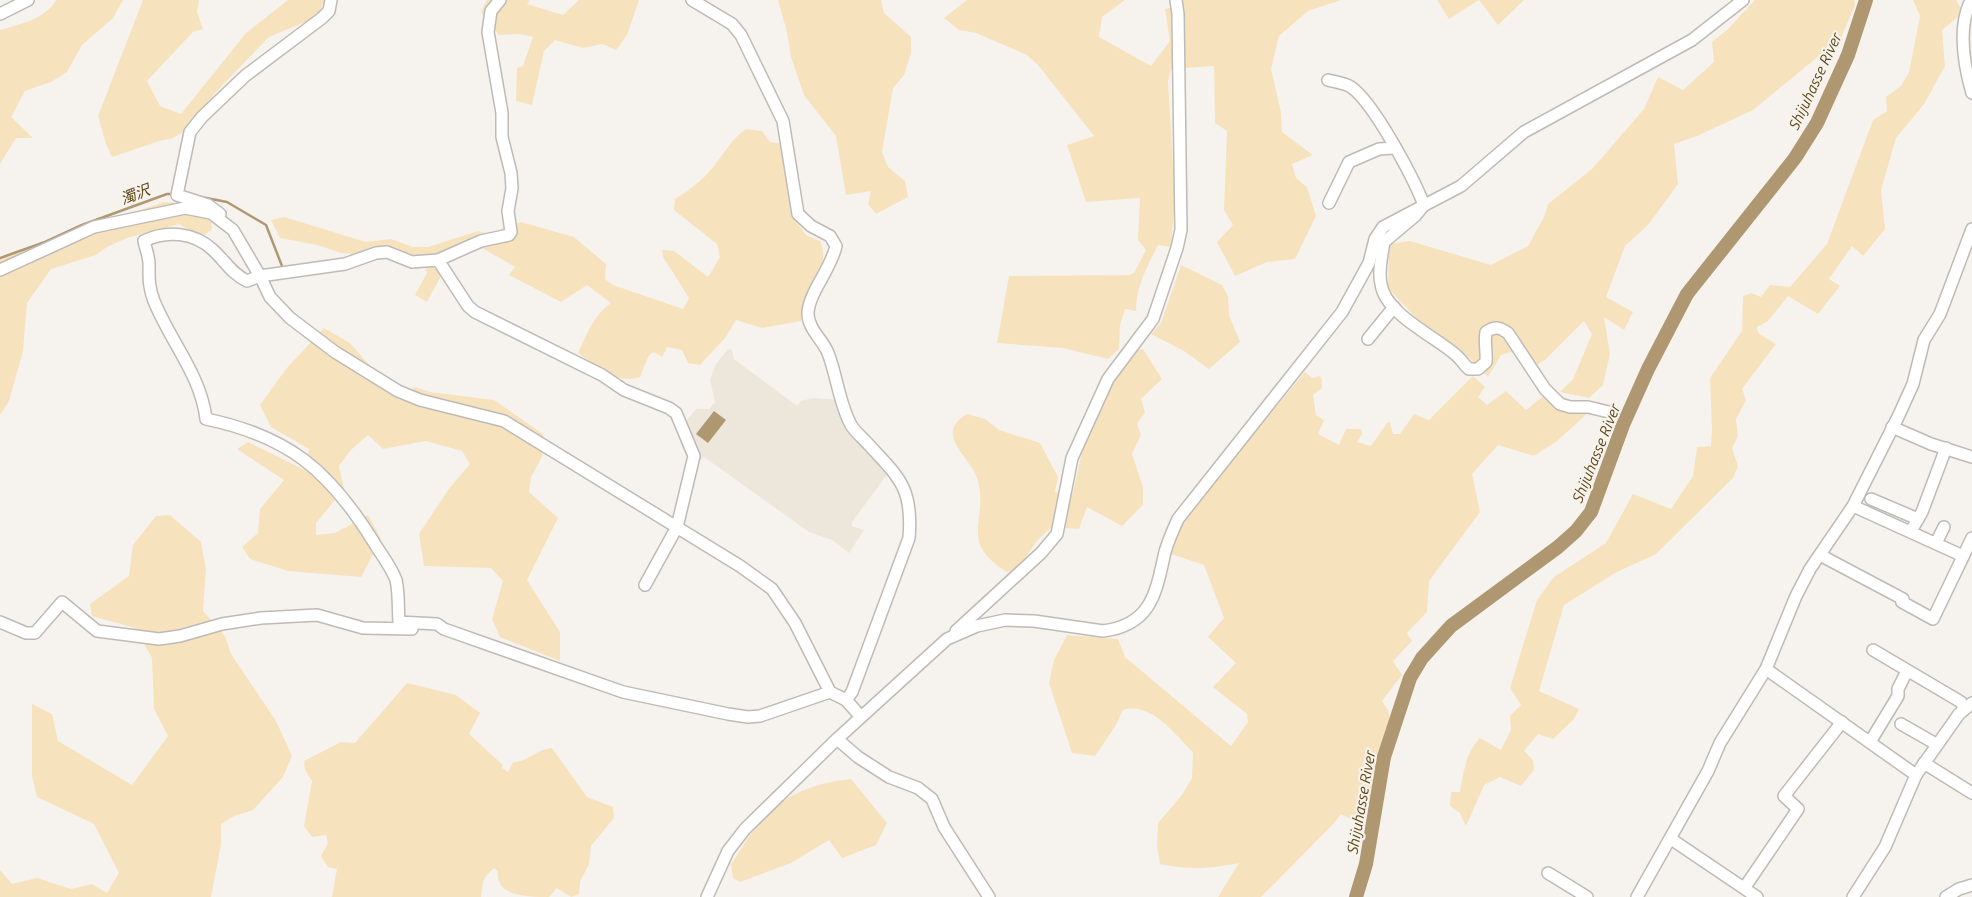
<svg xmlns="http://www.w3.org/2000/svg" width="1972" height="897" font-family="Ubuntu,'Noto Sans JP',sans-serif">
  <style>
    .built { fill: #ede6db }
    .green { fill: #f7e2be }
    .water { fill: #af9871 }
    .lines { fill: none; stroke-linecap: round; stroke-linejoin: round }
    .stream { stroke: #af9871; stroke-width: 2.5 }
    .river { stroke: #af9871; stroke-width: 14 }
    .minor-casing { stroke: #bebbb7; stroke-width: 14 }
    .minor { stroke: #fff; stroke-width: 11 }
    .labels { text-anchor: middle; dominant-baseline: central; stroke-width: 4.5; stroke-linejoin: round; paint-order: stroke }
    .water-label { font-size: 15px; font-style: italic; fill: #614817; stroke: #f6f3ee }
  </style>
  <rect width="100%" height="100%" fill="#f6f3ee"/>
  <polygon class="built" points="728,349 732,350 734,359 797,406 801,401 813,398 840,400 889,472 852,522 852,526 864,530 849,553 832,540 809,532 704,457 700,460 696,459 684,424 696,409 709,409 715,402 710,380 716,364"/>
  <g class="green">
    <path d="M56,0h67l-10,18 -31,27 -15,27 -16,10 -26,9 -14,26 22,21h-17l-16,26v-134c20,-6 46,-11 56,-30z"/>
    <polygon points="143,0 199,0 197,12 203,29 193,32 147,81 160,106 181,114 246,33 288,0 325,0 317,17 269,37 216,92 185,131 173,138 159,141 112,157 106,144 98,116"/>
    <polygon points="487,0 530,0 527,4 563,15 579,0 639,0 627,35 616,50 602,44 583,48 555,40 544,51 532,105 516,101 517,68 523,66 533,37 520,34 499,35 481,12"/>
    <polygon points="778,0 881,0 884,13 911,37 911,53 904,75 893,88 882,152 888,167 905,181 908,197 876,214 868,204 871,191 846,195 836,136 804,95 791,57 787,32"/>
    <path d="M967,0h158l-23,17 -3,20 52,29 19,-25 -5,-32 18,-4 -1,-5h159l-33,11 -29,25 -8,33 10,43 1,20 31,23 -21,9 4,14 11,9 9,29 -21,43 -28,3 -32,14 -18,-34 16,-17 -9,-15 3,-79 -12,-8 -1,-57 -43,3 -3,12 7,115 -4,51 -13,-2c-11,22 -22,41 -22,66l-11,-2 -5,16 -1,24 -11,10 -45,-11 -66,-5 12,-67 120,-1 5,-2 12,-23 -8,-10 2,-42 -54,4 -19,-57 27,-9 -56,-71 -11,-10 -51,-22 -17,-3 -15,-12z"/>
    <polygon points="1437,0 1524,0 1498,25 1479,0 1449,19"/>
    <polygon points="1755,0 1854,0 1855,5 1841,38 1753,110 1697,136 1674,144 1678,184 1648,225 1625,246 1606,297 1633,312 1624,330 1604,317 1610,354 1603,385 1589,398 1560,392 1573,379 1592,334 1584,321 1546,359 1527,372 1512,352 1501,355 1488,377 1460,349 1420,322 1388,288 1389,244 1410,241 1491,265 1528,246 1544,217 1548,204 1592,169 1644,109 1658,77 1683,90 1714,62 1712,42 1728,29"/>
    <path d="M1913,0h43l5,9 -2,7 -17,14 3,36 -21,38 -28,34 -15,52 4,39 -22,27 -11,-10 -23,33 11,7 -22,28 -30,-18 -20,25 -11,6 1,6 18,11 -34,45 4,11 -10,19 2,17 -6,12 6,18 -5,12 -77,76 -41,19 -51,32 -25,86 40,18 -5,10 -21,20 -15,-5 -14,17 9,9 1,10 -13,16 -21,-9 -16,8 -17,39 -2,1 -5,-12 -10,-7 1,-14h9c4,-20 5,-39 20,-54l21,12 10,-20 -1,-14 11,-11 -11,-17 27,-88 17,-23 52,-34 27,-49 38,15 22,-33 4,-29 14,-1 1,-17 -2,-51 32,-47 1,-35 8,-3 10,4 9,-12 20,2 37,-43 46,-124 14,-9 -1,-14 15,-11 8,-14 11,-56z"/>
    <path d="M746,129l16,2 8,11 8,1 18,12 1,23 -4,40 13,17 14,6c11,24 -9,42 -16,64 -2,4 -2,10 -3,16l-39,7 -26,-8 -11,18 -25,27 -12,-2 -6,-13 -15,-3 -5,10 -8,-5 -5,3 -9,22c-23,8 -44,-12 -62,-24 9,-19 15,-37 33,-50l-24,-18 -26,17 -52,-27 6,-8 -33,-19 -33,13 -22,41 -12,-7 12,-22 -5,-16 -41,-11 -24,8 -16,-1 -24,-8 -37,-7 -9,-18 13,-3 82,25 25,-3 22,8h15l50,-16 10,3 33,-12 53,15 32,27 -1,15 8,6 70,24 6,-11 -26,-41 -1,-7 12,1 34,26 12,-20 -3,-13 -43,-34 1,-11c15,-9 32,-22 42,-37 10,-13 15,-23 29,-33z"/>
    <polygon points="164,202 181,203 211,222 212,229 202,237 179,224 127,238 107,247 96,255 51,269 27,303 23,351 9,401 0,415 0,258"/>
    <polygon points="1181,265 1222,285 1228,296 1229,315 1240,342 1209,369 1184,351 1151,334 1161,323"/>
    <polygon points="324,328 350,343 399,400 415,387 430,392 494,400 543,434 542,457 531,477 529,492 558,518 527,580 560,632 560,661 500,637 492,619 503,581 491,568 424,566 419,534 448,490 470,464 462,451 426,441 383,449 368,435 351,450 339,466 344,489 316,523 316,535 335,533 368,515 381,539 361,577 288,571 250,559 242,547 258,533 260,509 284,480 237,449 248,442 305,470 309,449 271,427 260,405 286,369"/>
    <path d="M1143,349l19,30 -21,20 4,13 -8,12 4,11 -9,19 11,33v18l-21,21 -35,-19 -8,22 -27,-2c-5,5 -11,9 -15,14 -11,13 -12,26 -30,31 -49,-31 -19,-49 -29,-91 -6,-24 -46,-46 -11,-67l18,5 14,11 41,13 18,34 -3,15 17,4 13,-57 25,-52 26,-37z"/>
    <path d="M1305,372l7,6 8,-2 2,4v8l-9,7 3,20 8,5 -6,14 21,11 7,-16h15l1,5 -5,8 14,4 16,-23 3,-1 3,12h7l14,-20 15,6 44,-44 12,11 -7,10 9,8 19,-14 20,19 16,-13 18,13 28,3 -31,28 -23,15 -36,-11 -26,29 8,38 -51,69 -2,31 -20,21 5,8 -19,20 9,14 -20,26 6,9 2,12 -8,22 -8,49 -17,30 -16,-9 -7,9 -73,74h-43l21,-34c-30,6 -50,7 -79,1l-3,-18 1,-23 24,-28 10,-17 1,-26c-18,-17 -42,-51 -70,-42l-7,15 -21,31 -23,-3 -23,-70 5,-23 13,-25 51,4 7,18 106,89 17,-24 -1,-8 -34,-27 23,-24 -28,-26 16,-19 -20,-53 -33,-11 8,-23 11,-19z"/>
    <polygon points="170,515 201,542 206,569 203,611 225,636 231,654 276,721 292,756 283,777 253,810 234,816 221,824 221,845 211,897 0,897 0,870 12,884 37,878 71,889 92,884 107,893 119,873 94,824 37,797 32,776 32,704 52,714 58,741 132,785 168,736 154,709 152,658 135,628 92,616 90,604 129,576 133,545 156,516"/>
    <path d="M407,683l49,12 24,18 -11,21 34,31 -1,3 6,4 5,-10c13,1 24,-13 39,-14l35,49 26,10 1,11 -23,28 -2,18 -9,18 -1,12 -8,3 -14,-9 -8,9c-19,0 -55,0 -51,-26l-4,-3c-14,13 -10,13 -13,29h-149l5,-28 -9,-2 -7,-11 7,-13 -2,-8 -14,2 -8,-11 8,-45 -7,-11 -1,-9 37,-19 14,1z"/>
    <path d="M851,779l36,44 -11,22 -34,13 -13,-18 -38,23 -51,19 -7,-4 -2,-14c11,-16 22,-36 36,-50 23,-22 53,-32 84,-35z"/>
  </g>
  <polygon class="water" points="714,411 726,420 708,443 696,434"/>
  <g class="lines">
    <g class="stream">
      <polyline points="201,197 227,202 266,225 282,266"/>
      <polyline points="0,258 45,242 82,225 167,194 173,194"/>
    </g>
    <polyline class="river" points="1356,897 1366,864 1384,757 1410,678 1422,658 1451,626 1558,547 1576,531 1591,512 1623,425 1648,369 1687,294 1795,158 1817,123 1848,55 1866,0"/>
    <g class="minor-casing">
      <g id="minor">
        <path d="M500,0l-9,11 -3,21 14,81v24l9,36 1,15 -4,23 3,21 -2,3 -28,6 -43,19 -26,2 -25,-10 -11,1 -31,11 -85,12 -13,5c-15,-7 -22,-20 -34,-31 -19,-18 -47,-20 -69,-9 2,9 6,18 5,26 0,13 0,21 5,34 16,40 47,74 52,118 82,17 123,51 167,122 7,12 18,25 23,39 3,12 2,29 3,42l38,2 7,5 179,63 105,22 20,3 12,-1 70,-24"/>
        <path d="M692,0l40,24 9,11 42,86 15,93 13,12 19,10 6,10c-5,23 -26,45 -28,66 -1,16 15,28 20,41 9,23 11,50 23,72 4,7 13,14 18,20 32,34 44,45 40,93l-57,154 -6,8"/>
        <path d="M1971,0c-14,28 -7,65 1,93"/>
        <polyline points="0,14 28,0"/>
        <path d="M1328,80c7,2 17,3 23,7 23,16 62,90 73,118l-9,11 -31,26c-2,13 -6,29 -3,42 4,30 55,53 75,71 5,4 8,10 13,14h9l8,-7c1,-11 -2,-19 0,-30 9,-6 13,-5 22,1l37,56 15,15 10,3h18l25,6"/>
        <polyline points="1329,203 1349,162 1379,149 1394,148"/>
        <polyline points="220,214 208,205 177,195 190,132 202,117 245,76 322,18 329,11 331,0"/>
        <polyline points="438,260 468,306 475,312 602,375 624,390 669,408 676,413 694,456 677,527 645,585"/>
        <polyline points="0,270 94,227 185,208 211,213 233,230 260,276 270,297 290,318 335,352 398,391 420,400 504,421 740,566 772,589 795,623 830,692 846,700 861,717"/>
        <polyline points="1368,339 1394,307"/>
        <polyline points="1892,427 1931,444 1972,457"/>
        <polyline points="1871,499 1918,519"/>
        <polyline points="1853,506 1963,556"/>
        <polyline points="1911,531 1922,512 1946,448"/>
        <polyline points="1936,543 1944,527"/>
        <polyline points="1820,555 1903,599 1902,602 1933,619 1972,538"/>
        <polyline points="0,622 26,633 35,633 62,602 97,631 159,639 180,636 222,624 261,618 317,615 363,628 412,629"/>
        <polyline points="956,631 1041,553 1057,534 1072,458 1108,379 1153,319 1177,248 1181,230 1178,14 1176,0"/>
        <polyline points="1873,650 1961,702 1964,708"/>
        <polyline points="1766,669 1916,775"/>
        <polyline points="1901,724 1936,744"/>
        <polyline points="837,739 858,757 889,777 918,788 932,799 944,827 989,897"/>
        <polyline points="1870,742 1898,696 1898,689 1907,671"/>
        <polyline points="1924,763 1972,793"/>
        <polyline points="1671,839 1757,897"/>
        <polyline points="1548,873 1587,897"/>
        <polyline points="1746,889 1747,884 1798,809 1784,796 1842,722"/>
        <path d="M707,897l21,-46 17,-22 92,-90 110,-100 30,-13 28,-6 29,1 69,10c49,-6 53,-39 62,-79 3,-11 8,-22 13,-33l164,-207 27,-49 6,-24 8,-12 78,-41 63,-54 168,-92 51,-40"/>
        <polyline points="1637,897 1708,771 1720,743 1766,669 1796,596 1810,569 1853,506 1898,417 1913,384 1924,340 1940,314 1972,229"/>
        <polyline points="1853,897 1885,847 1916,775 1959,714 1972,703"/>
        <polyline points="1946,897 1959,889 1972,885"/>
      </g>
    </g>
    <use href="#minor" class="minor"/>
  </g>
  <g class="labels">
    <g class="water-label">
      <text transform="translate(1815 81) rotate(-65)">Shijuhasse River</text>
      <text transform="translate(135 194) rotate(-21)">濁沢</text>
      <text transform="translate(1596 453) rotate(-68)">Shijuhasse River</text>
      <text transform="translate(1361 802) rotate(-80)">Shijuhasse River</text>
    </g>
  </g>
</svg>
